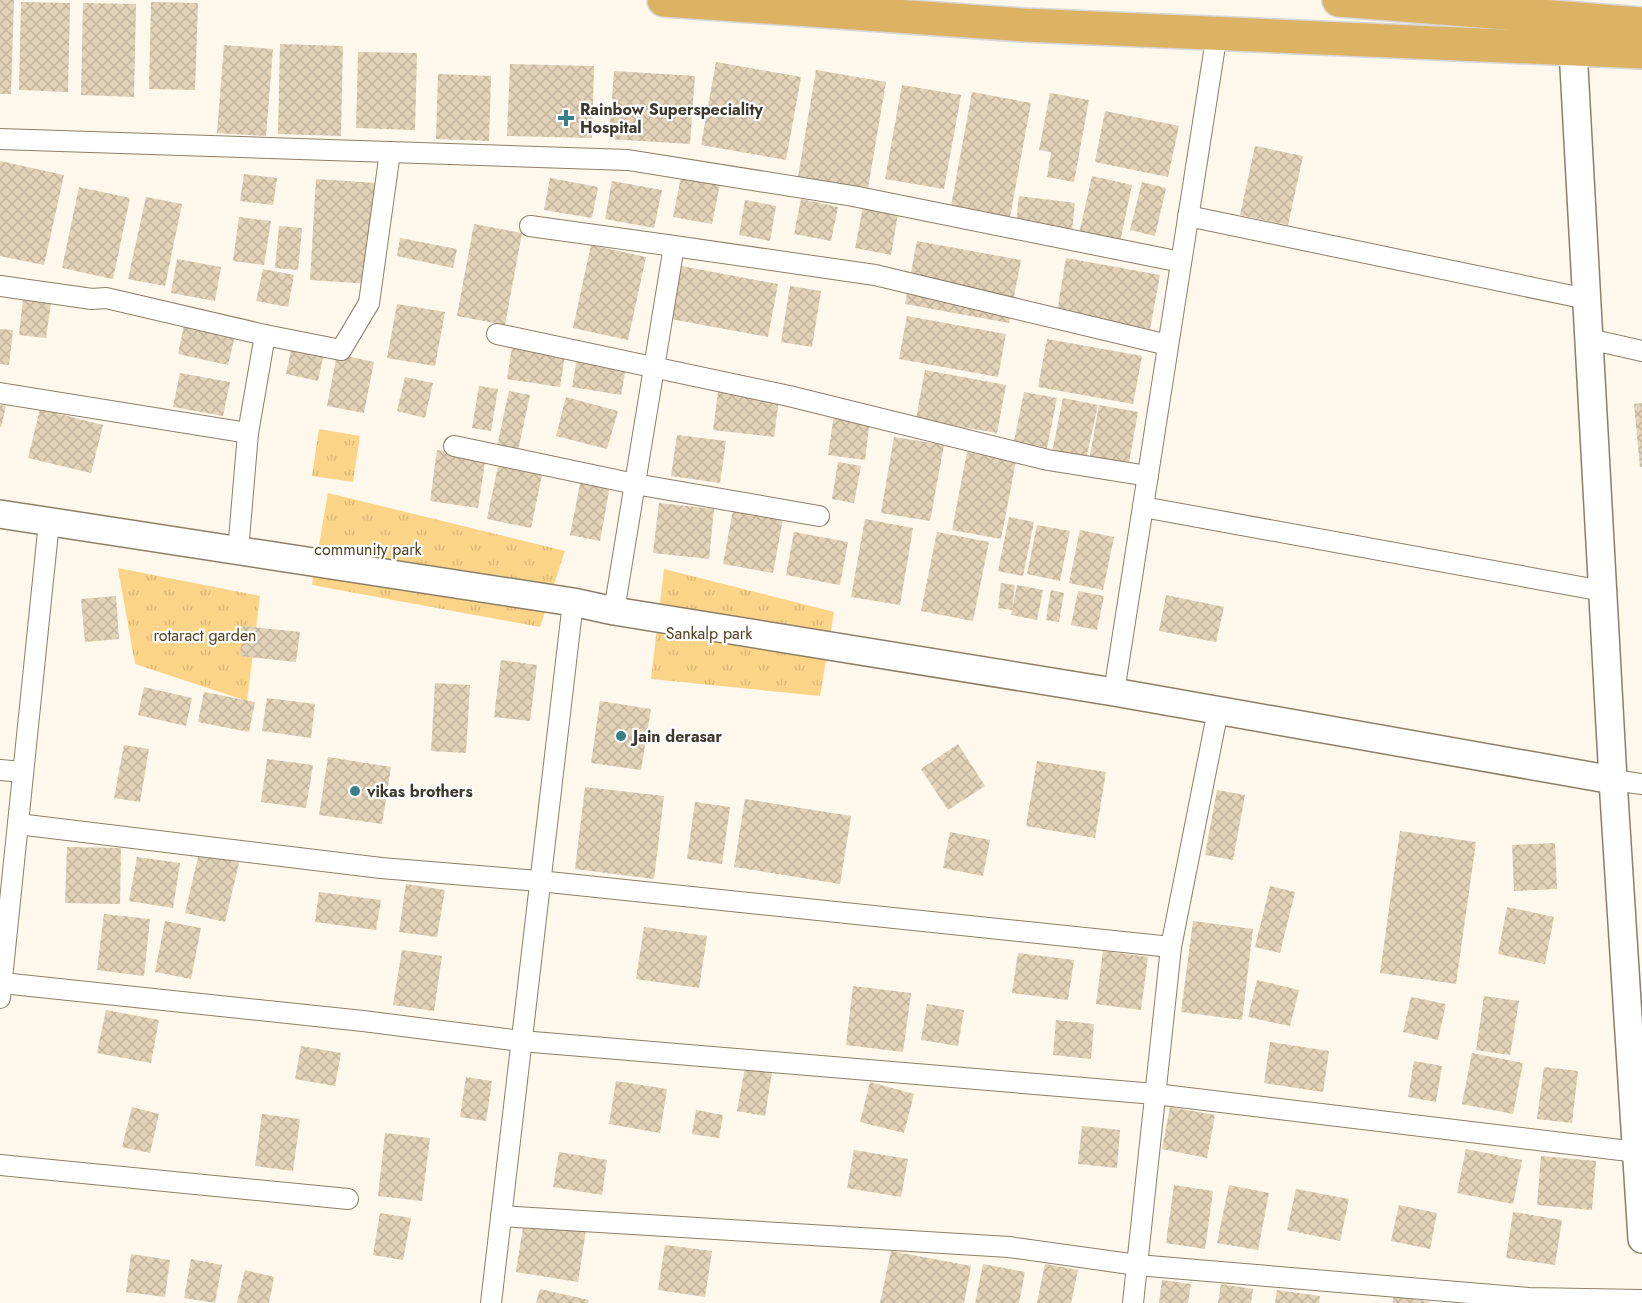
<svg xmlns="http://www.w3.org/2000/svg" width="1642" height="1303" font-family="Jost,sans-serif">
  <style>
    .park { fill: url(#park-tufts) }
    .building { fill: url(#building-cross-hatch) }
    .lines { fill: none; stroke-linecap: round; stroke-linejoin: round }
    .street-casing { stroke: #8d7f67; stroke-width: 22 }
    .secondary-casing { stroke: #8d7f67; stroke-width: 30 }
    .highway-casing { stroke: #d8d7d5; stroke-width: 36 }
    .street { stroke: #fff; stroke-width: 20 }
    .secondary { stroke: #fff; stroke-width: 27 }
    .highway { stroke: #dcb365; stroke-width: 33 }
    .poi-dot { fill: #387f89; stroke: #fff; stroke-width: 2 }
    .labels { text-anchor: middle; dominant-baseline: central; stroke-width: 4.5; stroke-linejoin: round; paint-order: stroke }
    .poi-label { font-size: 16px; font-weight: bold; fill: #3e382d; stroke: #fff; text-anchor: start }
    .park-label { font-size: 16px; fill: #51401d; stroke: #fff }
  </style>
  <defs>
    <pattern id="park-tufts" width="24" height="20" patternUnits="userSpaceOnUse" patternTransform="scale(1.5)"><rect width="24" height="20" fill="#fcd488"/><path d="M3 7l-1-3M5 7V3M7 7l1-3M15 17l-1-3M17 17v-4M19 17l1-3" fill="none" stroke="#d9b776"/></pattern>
    <pattern id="building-cross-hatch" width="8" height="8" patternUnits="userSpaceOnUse" patternTransform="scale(1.5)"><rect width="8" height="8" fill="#e1d2b8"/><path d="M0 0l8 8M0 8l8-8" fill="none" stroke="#c2b59e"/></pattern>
  </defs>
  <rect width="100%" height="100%" fill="#fdf7ec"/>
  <g class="park">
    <polygon points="319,429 360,436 353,482 312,476"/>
    <polygon points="328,493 565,551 540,627 312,585"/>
    <polygon points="118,568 260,596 247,701 135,664"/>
    <polygon points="664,569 834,612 820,696 651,679"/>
  </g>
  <g class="building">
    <polygon points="0,0 14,0 11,94 0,94"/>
    <polygon points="21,2 70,3 68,92 19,90"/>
    <polygon points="151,2 198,3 195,90 149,89"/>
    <polygon points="83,3 136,4 134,97 81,95"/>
    <polygon points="280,44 343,46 341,136 278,134"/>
    <polygon points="224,45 273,49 266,136 217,133"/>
    <polygon points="358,52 417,53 415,130 356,128"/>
    <polygon points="716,62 801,77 786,160 701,145"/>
    <polygon points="510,64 594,66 592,138 507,136"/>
    <polygon points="816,70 886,82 868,188 798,177"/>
    <polygon points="614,71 695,76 690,144 609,139"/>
    <polygon points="438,74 491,76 489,141 436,139"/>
    <polygon points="902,85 961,95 944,189 885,179"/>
    <polygon points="972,92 1031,103 1010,217 951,206"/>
    <polygon points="1050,93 1089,100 1074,182 1047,177 1051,152 1039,150"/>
    <polygon points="1105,111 1179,126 1168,177 1095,162"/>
    <polygon points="1255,146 1303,156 1288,225 1240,215"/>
    <polygon points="0,161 64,175 44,265 0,256"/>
    <polygon points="682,172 721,179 712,224 673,217"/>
    <polygon points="244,174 277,178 273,205 240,201"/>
    <polygon points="1092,176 1132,185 1120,242 1079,234"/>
    <polygon points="550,178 598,187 592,218 544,210"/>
    <polygon points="316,179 376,183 369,284 310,280"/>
    <polygon points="612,181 662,190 654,228 605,219"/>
    <polygon points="1142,182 1166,188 1155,236 1130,230"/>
    <polygon points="79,187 130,198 113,279 62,268"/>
    <polygon points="1019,196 1075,203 1072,230 1016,224"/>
    <polygon points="146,197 182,204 165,286 128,279"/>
    <polygon points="801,199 838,207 831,241 794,234"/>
    <polygon points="745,200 776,206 770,241 739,235"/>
    <polygon points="863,207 898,214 891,255 855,248"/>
    <polygon points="239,217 271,221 264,265 233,261"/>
    <polygon points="474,224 522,233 505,325 457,316"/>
    <polygon points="279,226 302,228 298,270 275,268"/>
    <polygon points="400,238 457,249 453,268 397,256"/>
    <polygon points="917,241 1021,260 1009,323 905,304"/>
    <polygon points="591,245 646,257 628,340 573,328"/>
    <polygon points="1066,258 1160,275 1150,329 1057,312"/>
    <polygon points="177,259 221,267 215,301 171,293"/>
    <polygon points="681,266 778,284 768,337 671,319"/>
    <polygon points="263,269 294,275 288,307 256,301"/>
    <polygon points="790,286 821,291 812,347 781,342"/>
    <polygon points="23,299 51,303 46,338 19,335"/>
    <polygon points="397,304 445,312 435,366 387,358"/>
    <polygon points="907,316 1006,334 998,377 899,359"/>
    <polygon points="184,325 235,336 228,365 178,354"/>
    <polygon points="0,329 13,330 9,365 0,364"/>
    <polygon points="514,334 567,342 560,387 507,379"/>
    <polygon points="1047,339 1142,356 1133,404 1038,387"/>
    <polygon points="293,341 325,348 318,381 286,374"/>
    <polygon points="579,347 628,356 621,395 572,387"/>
    <polygon points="337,354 374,362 364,413 327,406"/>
    <polygon points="925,370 1006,385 997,433 916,419"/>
    <polygon points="180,373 230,382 223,416 173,407"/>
    <polygon points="405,377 433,383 425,418 397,411"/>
    <polygon points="479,386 498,389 491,431 472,428"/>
    <polygon points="509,391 530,395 517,455 496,451"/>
    <polygon points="718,392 779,399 774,437 713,430"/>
    <polygon points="1024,392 1057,398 1047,448 1014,441"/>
    <polygon points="566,397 618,411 607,449 556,436"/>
    <polygon points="1063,398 1098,405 1086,459 1052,453"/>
    <polygon points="1642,403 1642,467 1640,467 1634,404"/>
    <polygon points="0,405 6,406 1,427 0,427"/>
    <polygon points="1099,405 1138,412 1128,468 1089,461"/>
    <polygon points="40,409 103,425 91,473 28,458"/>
    <polygon points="834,415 870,419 865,460 828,455"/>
    <polygon points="677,435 726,441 720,483 671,476"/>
    <polygon points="894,437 944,445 930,521 881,513"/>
    <polygon points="437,450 486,456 478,508 430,501"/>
    <polygon points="967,452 1016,461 1001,539 952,530"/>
    <polygon points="838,462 861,466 854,503 832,499"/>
    <polygon points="498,466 542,475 531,528 487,519"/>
    <polygon points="582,474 611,480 600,541 570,535"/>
    <polygon points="659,503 714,509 709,559 653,553"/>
    <polygon points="733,510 783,519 773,573 723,564"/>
    <polygon points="1009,517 1034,522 1023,576 998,571"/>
    <polygon points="865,519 913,528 900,605 851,597"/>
    <polygon points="1037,525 1070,531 1060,581 1027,574"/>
    <polygon points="1080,530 1114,537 1103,590 1069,583"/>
    <polygon points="794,532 848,542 840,585 786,575"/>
    <polygon points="937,532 989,542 973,621 921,611"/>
    <polygon points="1001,583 1015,585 1012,610 998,608"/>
    <polygon points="1017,585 1043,590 1037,620 1011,615"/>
    <polygon points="1051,590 1064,593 1059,622 1046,620"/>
    <polygon points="1078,591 1104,596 1097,630 1071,625"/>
    <polygon points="1166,595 1224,607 1216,642 1159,631"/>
    <polygon points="116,596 119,639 85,642 81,599"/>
    <polygon points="243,626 300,632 296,662 240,656"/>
    <polygon points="501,660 537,665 530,721 494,717"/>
    <polygon points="435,683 470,685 466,753 431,751"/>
    <polygon points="144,687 192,698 186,726 138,715"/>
    <polygon points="204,692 255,702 249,732 198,722"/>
    <polygon points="267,698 315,704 311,738 262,731"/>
    <polygon points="600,701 651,709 641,770 591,763"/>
    <polygon points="958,744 985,786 948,810 921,769"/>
    <polygon points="124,745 149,749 140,802 114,798"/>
    <polygon points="328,757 391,767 382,824 319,815"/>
    <polygon points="267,759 313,765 306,808 261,802"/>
    <polygon points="1037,761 1106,772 1095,838 1026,826"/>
    <polygon points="585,787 664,796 654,879 575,869"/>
    <polygon points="1217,790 1245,795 1233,860 1205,855"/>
    <polygon points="745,799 851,816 840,884 734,867"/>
    <polygon points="695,802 730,807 722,864 687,859"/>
    <polygon points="1400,831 1476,842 1456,984 1380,973"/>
    <polygon points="950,832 990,840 983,876 943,868"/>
    <polygon points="1555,843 1557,889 1514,891 1512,845"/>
    <polygon points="67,847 121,848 120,904 65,903"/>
    <polygon points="199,853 239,863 225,922 185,913"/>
    <polygon points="137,857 180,863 173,908 129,901"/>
    <polygon points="406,884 445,890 437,937 399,932"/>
    <polygon points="1270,886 1295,892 1280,953 1255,947"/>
    <polygon points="319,892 381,900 376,930 315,922"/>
    <polygon points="1507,907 1554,917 1545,964 1498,954"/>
    <polygon points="104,914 150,919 144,976 97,970"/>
    <polygon points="165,921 201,928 191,979 155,972"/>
    <polygon points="1193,921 1253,929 1242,1020 1181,1012"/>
    <polygon points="644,927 707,936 699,988 636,979"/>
    <polygon points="402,950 442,956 434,1011 393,1005"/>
    <polygon points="1103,951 1148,957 1141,1010 1096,1004"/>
    <polygon points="1018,953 1074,960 1068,1000 1012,993"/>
    <polygon points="1257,980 1299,990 1290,1026 1248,1017"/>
    <polygon points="853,986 911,993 903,1052 846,1045"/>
    <polygon points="1484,996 1519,1001 1510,1055 1476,1050"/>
    <polygon points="1411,997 1446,1004 1438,1040 1403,1032"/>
    <polygon points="927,1004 964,1010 958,1046 921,1040"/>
    <polygon points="106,1010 159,1020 151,1063 97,1053"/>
    <polygon points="1056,1020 1094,1024 1091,1059 1053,1055"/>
    <polygon points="1270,1042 1329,1051 1323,1092 1264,1083"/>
    <polygon points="301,1046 341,1053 335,1086 295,1079"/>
    <polygon points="1472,1053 1523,1063 1513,1114 1462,1104"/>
    <polygon points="1414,1061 1442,1066 1436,1102 1408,1097"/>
    <polygon points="1544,1067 1578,1071 1572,1123 1537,1119"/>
    <polygon points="745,1068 772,1072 765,1116 737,1111"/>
    <polygon points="466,1077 492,1081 486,1121 460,1117"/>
    <polygon points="616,1081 667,1089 660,1133 609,1124"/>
    <polygon points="870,1082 914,1094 904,1133 860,1122"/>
    <polygon points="132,1107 159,1114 150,1153 122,1147"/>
    <polygon points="1170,1107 1215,1115 1207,1158 1162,1149"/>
    <polygon points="696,1110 723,1115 719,1138 692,1134"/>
    <polygon points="262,1114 300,1119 293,1171 255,1166"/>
    <polygon points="1082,1126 1120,1130 1117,1168 1078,1164"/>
    <polygon points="385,1133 430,1138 422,1201 378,1196"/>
    <polygon points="1466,1149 1522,1160 1513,1204 1457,1193"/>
    <polygon points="854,1150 908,1159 901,1197 847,1188"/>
    <polygon points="559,1152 607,1160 602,1195 553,1187"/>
    <polygon points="1541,1156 1596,1161 1592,1210 1537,1205"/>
    <polygon points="1174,1185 1213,1191 1205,1249 1166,1243"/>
    <polygon points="1229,1185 1269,1193 1258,1250 1217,1243"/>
    <polygon points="1296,1189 1349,1199 1340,1241 1287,1230"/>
    <polygon points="1399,1205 1437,1213 1430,1249 1391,1241"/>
    <polygon points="1513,1212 1562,1220 1555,1265 1506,1258"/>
    <polygon points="380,1213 411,1218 403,1260 373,1255"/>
    <polygon points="525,1214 587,1223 578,1282 516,1272"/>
    <polygon points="665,1245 712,1251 705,1297 658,1290"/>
    <polygon points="891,1251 971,1266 964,1303 880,1303"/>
    <polygon points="131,1254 170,1260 165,1297 126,1292"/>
    <polygon points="191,1259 222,1265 215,1303 184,1298"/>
    <polygon points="983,1264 1025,1272 1019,1303 975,1303"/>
    <polygon points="1045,1264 1078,1270 1071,1303 1037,1303"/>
    <polygon points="245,1270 274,1277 269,1303 237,1303"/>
    <polygon points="1162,1280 1191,1284 1188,1303 1159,1303"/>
    <polygon points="1221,1284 1253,1289 1251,1303 1218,1303"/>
    <polygon points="540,1289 589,1300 588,1303 536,1303"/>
    <polygon points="1277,1290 1320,1296 1319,1303 1275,1303"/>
    <polygon points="1394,1296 1430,1302 1430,1303 1392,1303"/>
  </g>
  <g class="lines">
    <g class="street-casing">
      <g id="street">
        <polyline points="0,139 628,160 853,196 1181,262"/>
        <polyline points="1188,216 1587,299"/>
        <polyline points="530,226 674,246"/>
        <polyline points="0,286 92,299 106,298 265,335 341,350 369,303 390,152"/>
        <polyline points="497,334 789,396 1048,460 1148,476"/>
        <polyline points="1589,339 1642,351"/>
        <polyline points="0,393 248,433"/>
        <polyline points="454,446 635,484 819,516"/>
        <polyline points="1143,507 1603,591"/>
        <polyline points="238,551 248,433 265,335"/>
        <polyline points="614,611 674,246 875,275 1168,345"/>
        <polyline points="1114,692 1217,33"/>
        <polyline points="0,770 23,772"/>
        <polyline points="1613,780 1642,784"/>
        <polyline points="18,824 381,868 539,881 1171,947"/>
        <polyline points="2,983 363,1021 521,1041 1155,1094 1637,1152"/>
        <polyline points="0,998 49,522"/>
        <polyline points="0,1165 348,1199"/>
        <polyline points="501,1216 1009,1247 1137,1265 1529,1298 1642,1300"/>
        <polyline points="491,1303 573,602"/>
        <polyline points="1133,1303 1171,947 1218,710"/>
      </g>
    </g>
    <g class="secondary-casing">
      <g id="secondary">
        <polyline points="1573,49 1613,780 1642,1239"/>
        <polyline points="0,514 573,602 614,611 1114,692 1613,780"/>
      </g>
    </g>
    <g class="highway-casing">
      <g id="highway">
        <polyline points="664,0 1024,25 1642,52"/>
        <polyline points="1339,0 1642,24"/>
      </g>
    </g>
    <use href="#street" class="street"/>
    <use href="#secondary" class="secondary"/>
    <use href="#highway" class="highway"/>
  </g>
  <g class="poi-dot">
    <path d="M563 109h6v6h6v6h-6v6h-6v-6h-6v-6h6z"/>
    <circle cx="621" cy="736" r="6"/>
    <circle cx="355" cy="791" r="6"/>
  </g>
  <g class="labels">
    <g class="poi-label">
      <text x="580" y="109">Rainbow Superspeciality<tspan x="580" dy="18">Hospital</tspan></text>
      <text x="633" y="736">Jain derasar</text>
      <text x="367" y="791">vikas brothers</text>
    </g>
    <g class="park-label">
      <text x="368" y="549">community park</text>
      <text x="709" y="633">Sankalp park</text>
      <text x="205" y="635">rotaract garden</text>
    </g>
  </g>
</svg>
